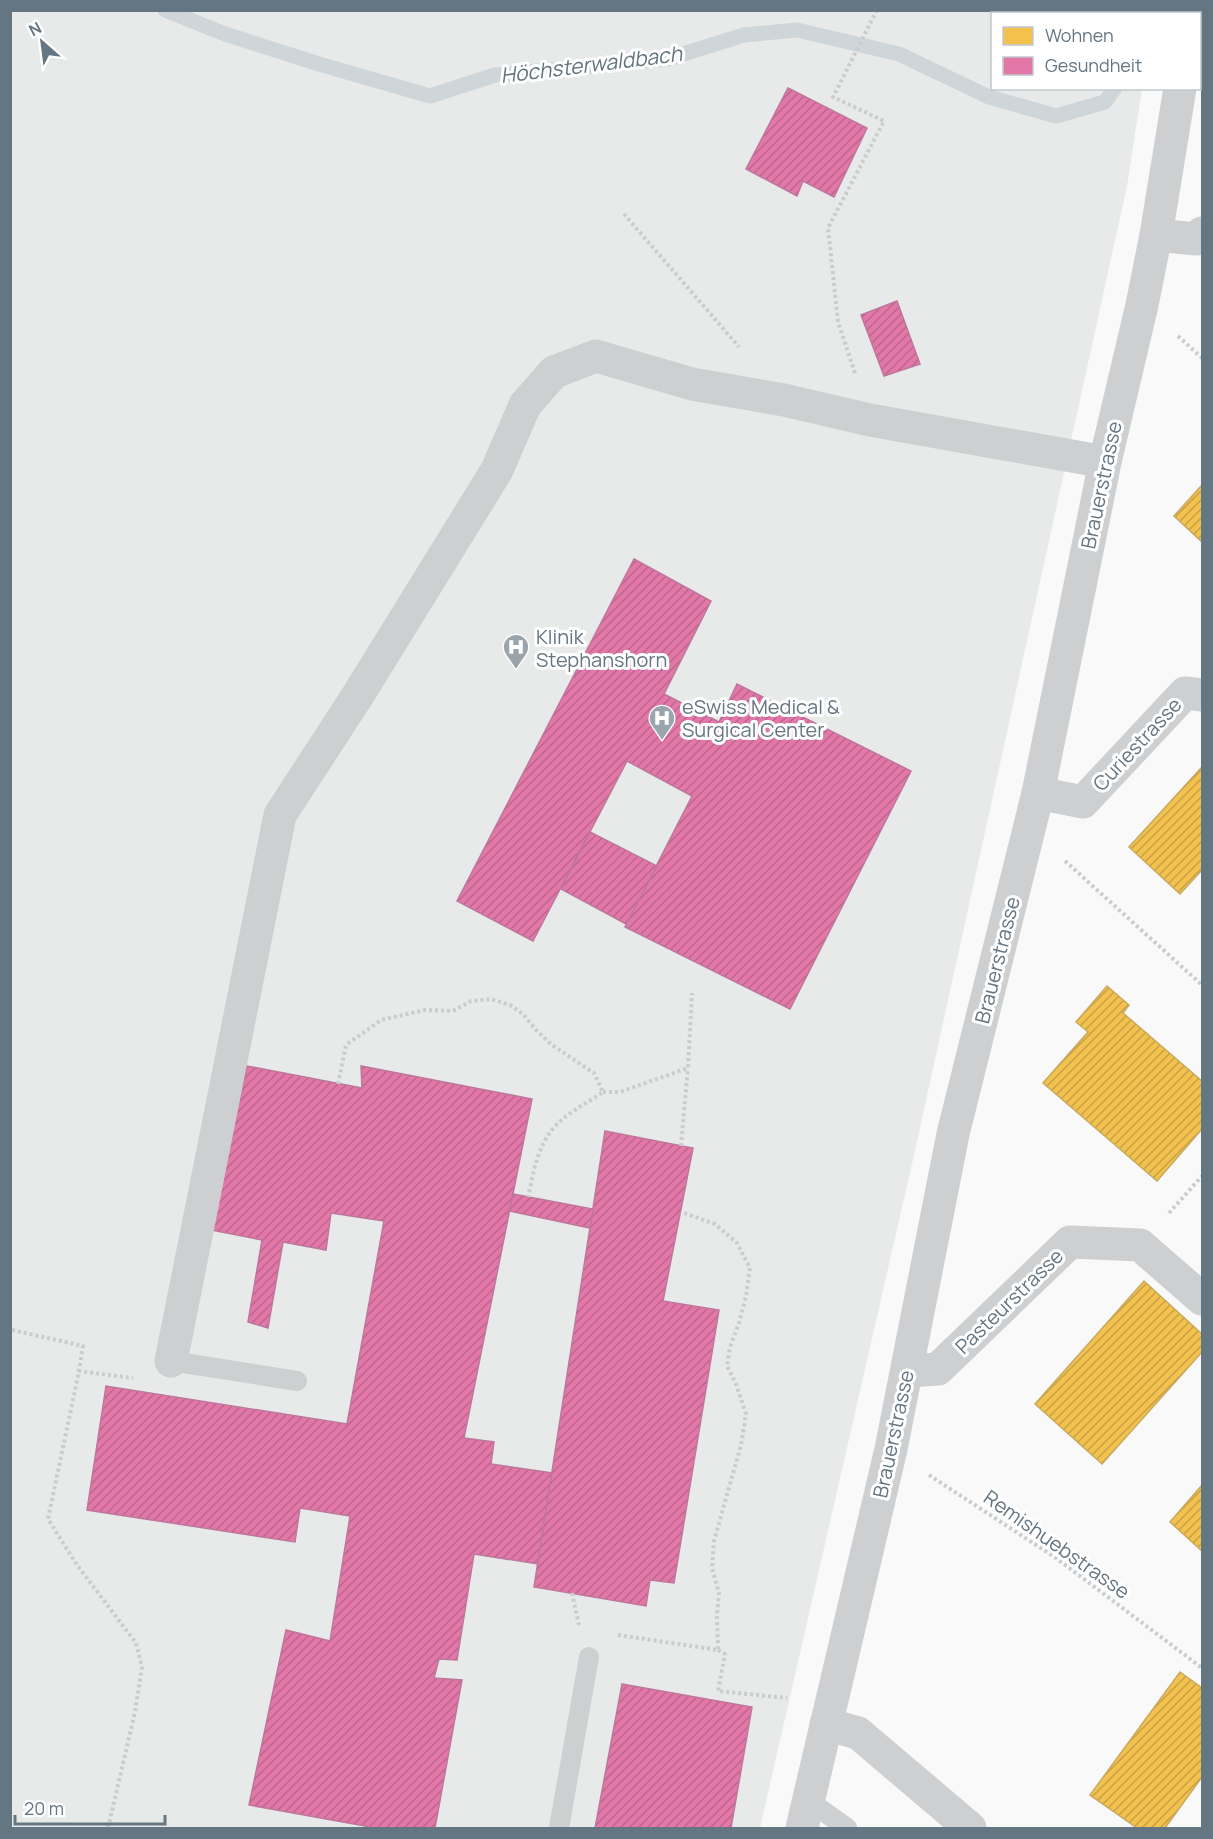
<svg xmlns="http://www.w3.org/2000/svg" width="1213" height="1839" font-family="Manrope,sans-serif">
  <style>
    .built { fill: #e8e9e9 }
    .homes { fill: url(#homes-hatch); stroke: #c8aa5e; stroke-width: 1.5 }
    .health { fill: url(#health-hatch); stroke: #bd779d; stroke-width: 1.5 }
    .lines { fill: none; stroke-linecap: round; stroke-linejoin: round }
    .stream { stroke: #ced6d9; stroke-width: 15 }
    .path { stroke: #cbcccd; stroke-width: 4; stroke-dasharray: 3 3; stroke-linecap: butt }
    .service { stroke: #cecfd0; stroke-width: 20 }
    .minor { stroke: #cecfd0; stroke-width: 33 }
    .labels { text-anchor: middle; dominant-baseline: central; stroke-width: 6; stroke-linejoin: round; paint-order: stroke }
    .street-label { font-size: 20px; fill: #657683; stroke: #fff }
    .poi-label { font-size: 20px; fill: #657683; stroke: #fff; text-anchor: start }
    .water-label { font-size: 21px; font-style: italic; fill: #60757c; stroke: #fff }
  </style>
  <defs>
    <pattern id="homes-hatch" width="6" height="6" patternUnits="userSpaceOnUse" patternTransform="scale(1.5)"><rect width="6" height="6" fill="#f2c14e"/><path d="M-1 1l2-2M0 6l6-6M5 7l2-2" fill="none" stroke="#c8a146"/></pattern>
    <pattern id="health-hatch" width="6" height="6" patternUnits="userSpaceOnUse" patternTransform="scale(1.5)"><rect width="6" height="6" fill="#e377a8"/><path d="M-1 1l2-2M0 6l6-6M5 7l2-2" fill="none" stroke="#bc668e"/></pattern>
  </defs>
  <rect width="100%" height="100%" fill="#f9f9f9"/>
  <polygon class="built" points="11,11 1154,11 1153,14 992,14 992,88 1142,89 1127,186 914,1155 760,1828 11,1828"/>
  <g class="homes">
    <polygon points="1202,485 1202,542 1174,516"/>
    <polygon points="1202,767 1202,870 1180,894 1129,847"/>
    <polygon points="1107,986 1129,1005 1123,1013 1202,1081 1202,1129 1157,1181 1043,1083 1088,1032 1076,1022"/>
    <polygon points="1144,1281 1202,1334 1202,1352 1102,1464 1035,1404"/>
    <polygon points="1202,1485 1202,1551 1170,1522"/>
    <polygon points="1180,1672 1202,1688 1202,1777 1165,1828 1137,1828 1090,1795"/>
  </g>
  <g class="health">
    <polygon points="788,88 867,128 834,197 803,181 797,196 746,169"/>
    <polygon points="897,301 920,364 884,376 861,315"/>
    <polygon points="634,559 711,601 664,694 719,722 737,684 911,771 790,1009 625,927 692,796 627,761 533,941 457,901"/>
    <polygon points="590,832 657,866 626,924 561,889"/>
    <polygon points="247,1066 362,1088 361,1066 532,1099 464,1438 494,1442 491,1464 552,1473 538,1564 474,1554 457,1660 439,1659 434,1678 462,1680 435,1828 376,1828 249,1805 286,1630 330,1641 350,1516 300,1508 295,1542 87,1510 106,1386 347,1424 384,1221 331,1213 326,1250 283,1242 268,1328 248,1322 262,1240 211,1230"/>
    <polygon points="605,1131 693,1148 663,1301 719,1310 674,1583 650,1580 646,1606 534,1587"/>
    <polygon points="513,1194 593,1209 590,1228 509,1211"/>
    <polygon points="622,1684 752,1707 731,1828 595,1828"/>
  </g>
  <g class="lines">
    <g class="stream">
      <polyline points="165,10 225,34 319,64 430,96 495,75 667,59 744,35 797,30 899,54 989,97 1056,116 1105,102 1115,88"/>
      <polyline points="1152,14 1152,10"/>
    </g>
    <g class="path">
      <polyline points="624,214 739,347"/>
      <polyline points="1178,336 1202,358"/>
      <polyline points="855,373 838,322 828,228 884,121 833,97 877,10"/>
      <polyline points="1065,861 1202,985"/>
      <path d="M338,1084l8,-39 35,-25 44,-10 28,1 18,-10 20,-2 19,6 13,9 13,16 16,15 42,28 9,19c-17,12 -39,22 -52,39 -14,18 -18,44 -23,66"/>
      <polyline points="603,1092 620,1092 688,1068 692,993"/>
      <polyline points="681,1146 688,1068"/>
      <polyline points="1169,1213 1202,1176"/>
      <polyline points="12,1330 83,1346 79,1371"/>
      <polyline points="929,1475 1056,1558 1202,1668"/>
      <polyline points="572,1593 579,1625"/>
      <polyline points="618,1635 718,1650 717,1615 719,1593 712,1568 714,1541 741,1445 746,1414 736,1384 727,1366 730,1347 739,1323 746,1296 750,1268 737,1243 715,1224 681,1212"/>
      <polyline points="718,1650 725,1654 718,1691 787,1698"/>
      <polyline points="108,1828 135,1712 142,1667 136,1643 77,1565 48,1519 79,1371 133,1378"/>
    </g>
    <g class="service">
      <polyline points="171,1361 297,1381"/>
      <polyline points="809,1801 847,1828"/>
      <polyline points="559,1828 589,1657"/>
    </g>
    <g class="minor">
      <polyline points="1192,14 1192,10"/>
      <polyline points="1156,235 1196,239 1202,233"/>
      <polyline points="1038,793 1083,802 1185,693 1202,695"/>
      <polyline points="171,1361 280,815 358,695 497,470 525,405 554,372 596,356 692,384 784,400 870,420 1105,462"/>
      <polyline points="908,1371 938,1369 1070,1242 1140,1245 1202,1299"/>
      <polyline points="826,1724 858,1733 970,1828"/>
      <polyline points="802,1828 891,1449 953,1134 1038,793 1105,462 1142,305 1156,235 1180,88"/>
    </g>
  </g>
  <defs>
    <g id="hospital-pin" transform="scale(1.35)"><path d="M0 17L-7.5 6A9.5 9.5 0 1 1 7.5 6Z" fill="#99a4ac" stroke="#fff"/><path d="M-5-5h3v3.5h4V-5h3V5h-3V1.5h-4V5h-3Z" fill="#fff"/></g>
  </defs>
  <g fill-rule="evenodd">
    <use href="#hospital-pin" x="516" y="647"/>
    <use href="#hospital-pin" x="662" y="718"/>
  </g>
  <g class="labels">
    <g class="street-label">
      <text transform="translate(1101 485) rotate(-78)">Brauerstrasse</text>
      <text transform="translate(1137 744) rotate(-47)">Curiestrasse</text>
      <text transform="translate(997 960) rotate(-76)">Brauerstrasse</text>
      <text transform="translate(1009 1301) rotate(-44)">Pasteurstrasse</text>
      <text transform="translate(893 1434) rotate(-78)">Brauerstrasse</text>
      <text transform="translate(1057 1544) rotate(35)">Remishuebstrasse</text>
    </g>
    <g class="poi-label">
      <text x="536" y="636">Klinik<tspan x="536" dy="23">Stephanshorn</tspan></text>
      <text x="682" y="706">eSwiss Medical &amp;<tspan x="682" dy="23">Surgical Center</tspan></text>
    </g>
    <g class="water-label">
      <text transform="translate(591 64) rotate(-7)">Höchsterwaldbach</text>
    </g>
  </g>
  <rect width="1213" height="1839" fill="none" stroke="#657683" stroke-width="24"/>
  <rect x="991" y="12" width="210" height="78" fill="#ffffff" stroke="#c1c8cd" stroke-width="1.5"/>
  <rect x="1003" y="27" width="30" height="18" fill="#f2c14e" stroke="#c1c8cd" stroke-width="1.5"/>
  <text x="1045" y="42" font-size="18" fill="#657683">Wohnen</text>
  <rect x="1003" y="57" width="30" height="18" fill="#e377a8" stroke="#c1c8cd" stroke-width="1.5"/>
  <text x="1045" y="72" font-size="18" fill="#657683">Gesundheit</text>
  <g transform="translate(42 42) rotate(332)" stroke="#ffffff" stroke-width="4.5" paint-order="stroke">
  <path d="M0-4.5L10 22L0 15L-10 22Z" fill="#657683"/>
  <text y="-9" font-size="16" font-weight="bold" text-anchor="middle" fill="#657683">N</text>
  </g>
  <path d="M15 1815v9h150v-9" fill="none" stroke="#657683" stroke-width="3"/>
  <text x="24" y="1815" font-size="18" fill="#657683" stroke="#ffffff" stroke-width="4.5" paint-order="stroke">20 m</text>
</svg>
